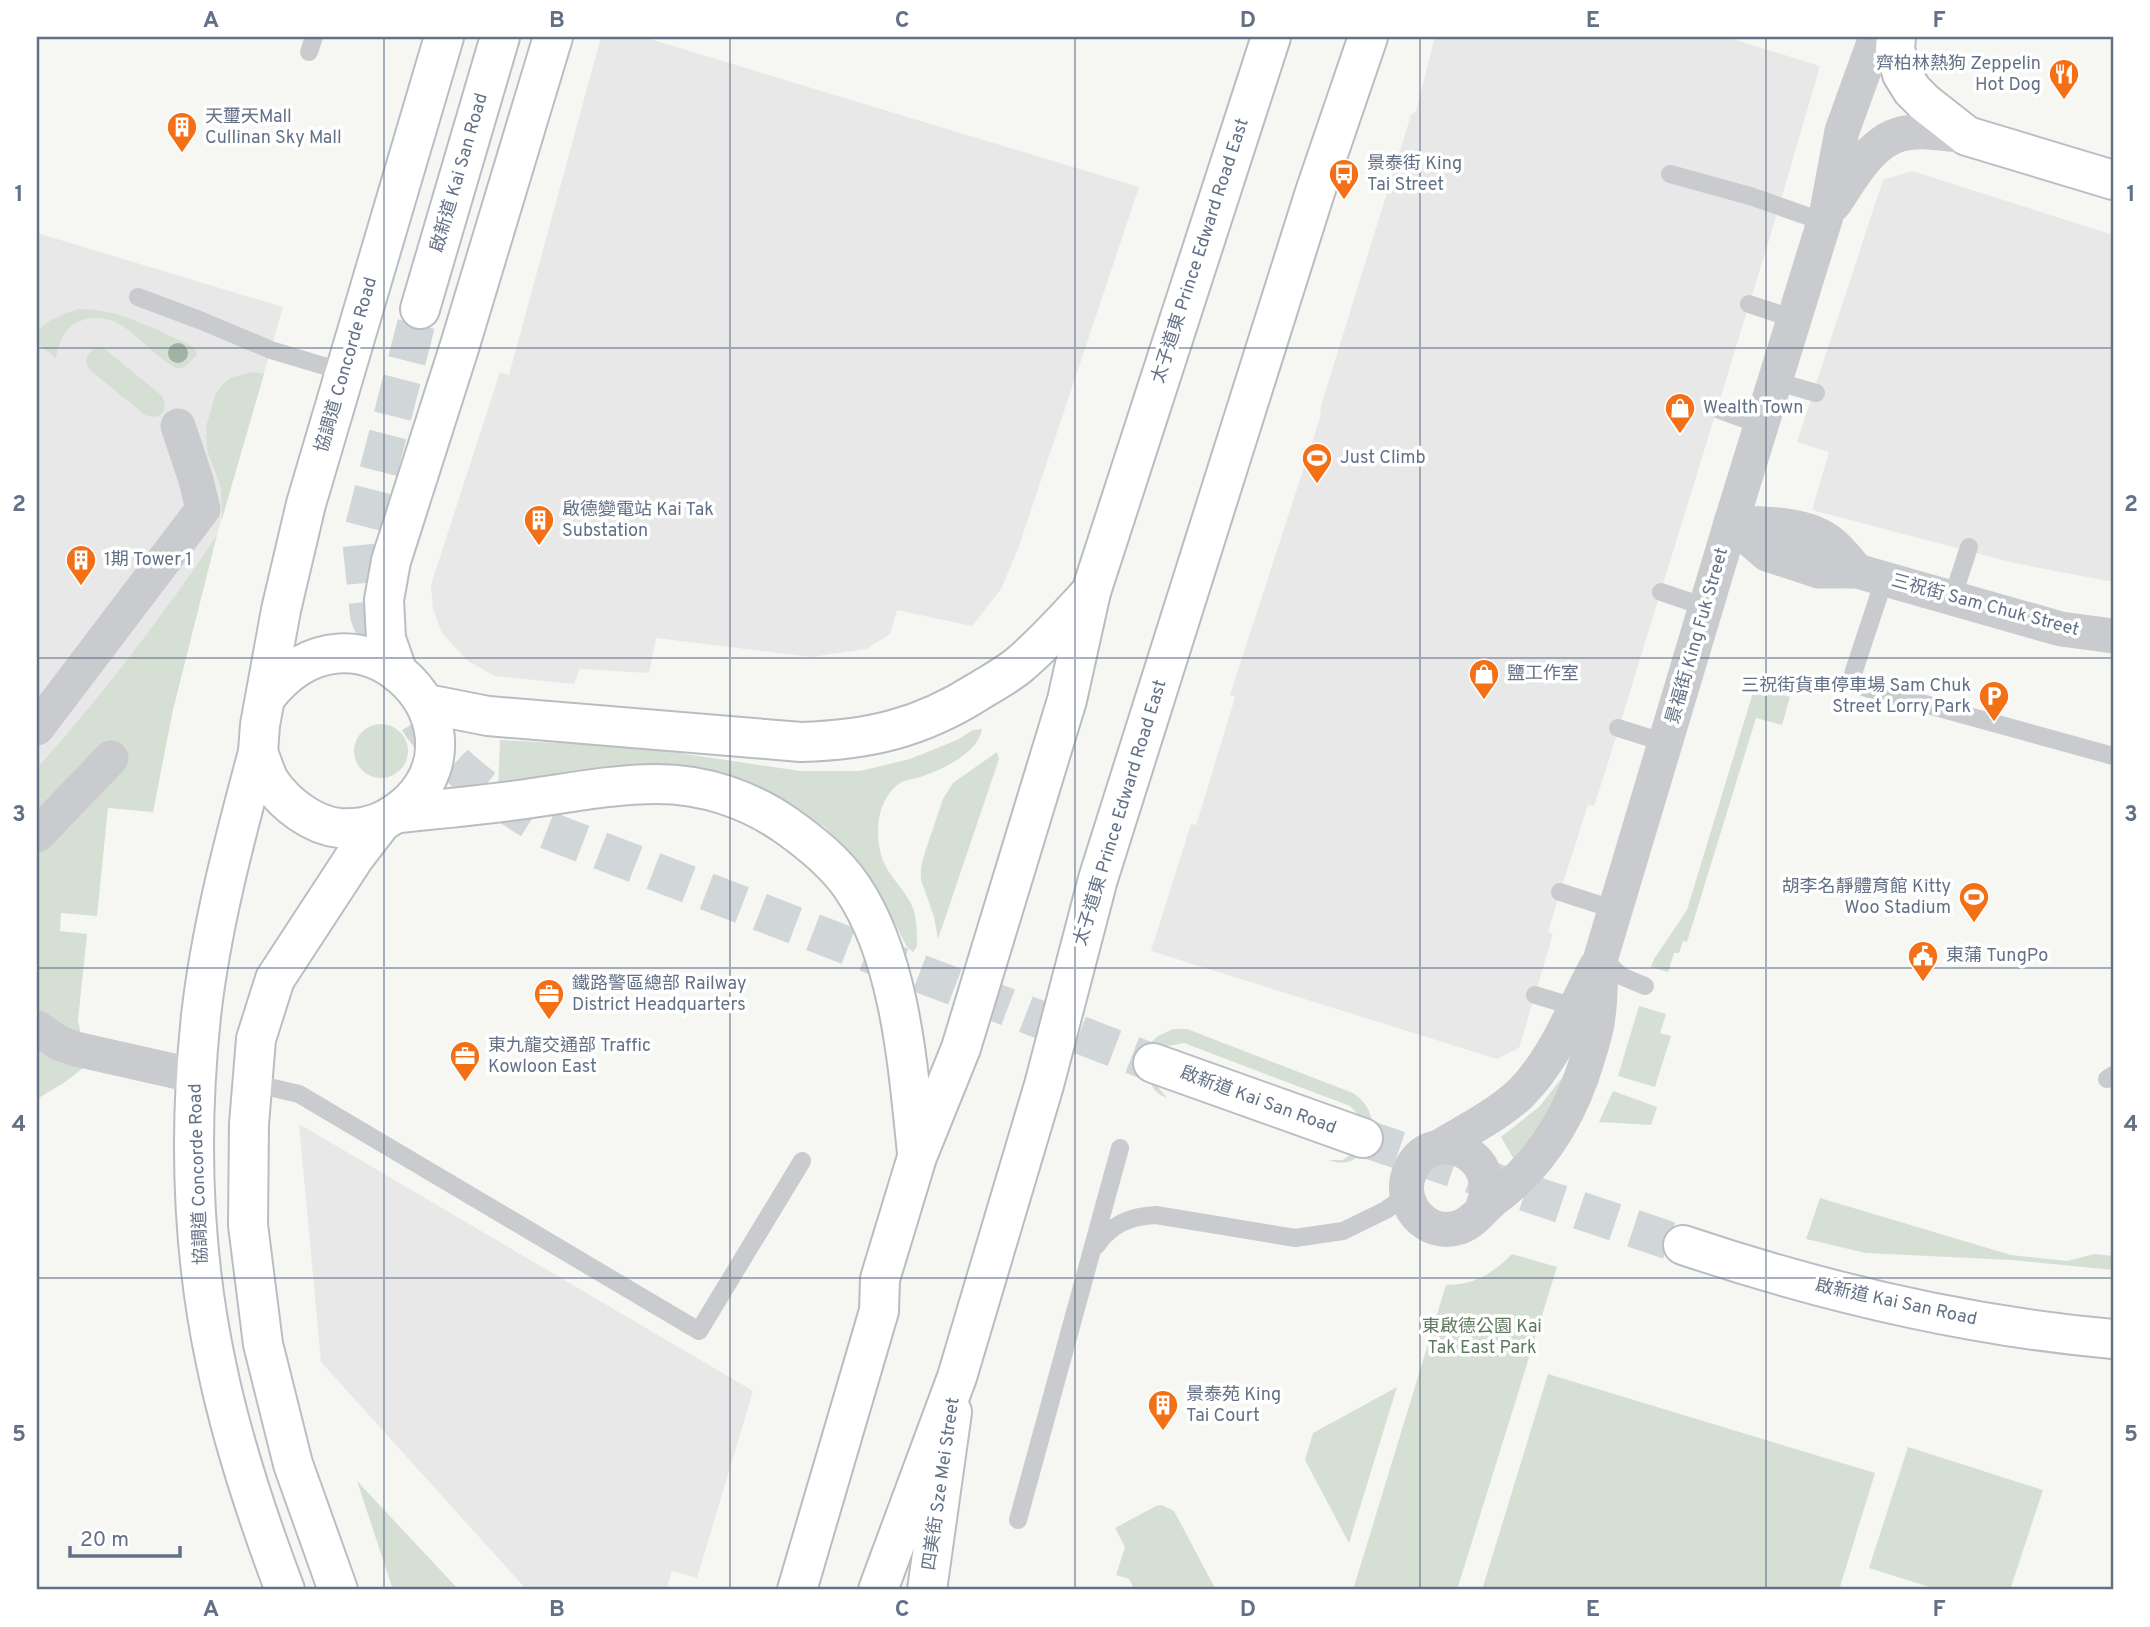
<svg xmlns="http://www.w3.org/2000/svg" width="2150" height="1627" font-family="Overpass,'Noto Sans TC',sans-serif">
  <style>
    .built { fill: #e7e8e7 }
    .green { fill: #d6dfd4 }
    .lines { fill: none; stroke-linecap: round; stroke-linejoin: round }
    .secondary-tunnel { stroke: #d1d6d8; stroke-width: 38; stroke-dasharray: 38 19; stroke-linecap: butt }
    .secondary-casing { stroke: #babec4; stroke-width: 42 }
    .primary-casing { stroke: #b9bcc1; stroke-width: 42 }
    .lane { stroke: #c9cbcf; stroke-width: 18 }
    .street { stroke: #c9cbcf; stroke-width: 35 }
    .secondary { stroke: #fff; stroke-width: 38 }
    .primary { stroke: #fff; stroke-width: 38 }
    .tree { fill: #a3b2a2 }
    .grid { fill: none; stroke: #637187; stroke-width: 2; stroke-opacity: 0.55 }
    .labels { text-anchor: middle; dominant-baseline: central; stroke-width: 7; stroke-linejoin: round; paint-order: stroke }
    .poi-label { font-size: 18px; fill: #637187; stroke: #fff; text-anchor: start }
    .street-label { font-size: 18px; fill: #637187; stroke: #fff }
    .park-label { font-size: 18px; fill: #5f795f; stroke: #fff }
    .neatline { fill: none; stroke: #637187; stroke-width: 2.5 }
    .grid-label { font-size: 23px; text-anchor: middle; font-weight: bold; fill: #637187 }
  </style>
  <rect width="100%" height="100%" fill="#f6f7f3"/>
  <g class="built">
    <polygon points="601,37 643,37 1139,187 1018,549 1001,589 972,626 897,610 890,634 866,649 811,657 656,638 649,673 580,669 574,684 495,676 468,661 442,633 433,609 431,585 500,372 509,375"/>
    <polygon points="1435,37 1726,37 1820,66 1773,227 1612,750 1594,806 1588,805 1560,892 1548,932 1553,934 1519,1048 1497,1059 1151,951 1191,824 1196,825 1198,819 1234,701 1235,696 1230,695 1320,418 1321,406 1411,115 1416,111"/>
    <polygon points="1912,171 2113,235 2113,582 2014,563 1812,510 1829,452 1797,442 1883,180"/>
    <polygon points="37,233 283,307 217,535 144,641 105,691 37,768"/>
    <polygon points="299,1124 753,1391 697,1578 672,1571 666,1590 527,1590 321,1362"/>
  </g>
  <g class="green">
    <path d="M78,309c40,-1 76,20 112,36l5,4 2,6 -14,13h-6c-32,-14 -53,-61 -94,-48 -18,6 -24,21 -27,38l-19,-15v-12c12,-12 25,-17 41,-22z"/>
    <path d="M99,347l7,3 55,45c9,15 0,26 -16,20l-55,-45c-7,-11 -3,-19 9,-23z"/>
    <polygon points="253,372 264,374 222,519 221,488 207,450 206,427 215,396 221,386 230,378"/>
    <path d="M217,535l-44,175 -20,102 -45,-4 -11,108 -36,-3 -1,18 27,3 -9,86 9,45 -22,17 -28,17v-331c66,-73 125,-151 180,-233z"/>
    <polygon points="1755,686 1790,697 1782,725 1756,718 1687,942 1683,941 1679,953 1674,953 1668,972 1651,967 1654,959 1687,910"/>
    <circle cx="381" cy="751" r="27"/>
    <path d="M982,729c-4,25 -41,41 -62,48 -6,2 -15,3 -20,6 -23,16 -26,50 -18,75 6,18 24,32 31,50 4,12 4,26 4,38l-4,6 -6,-5 -26,-50 -55,-69 -34,-22 -294,-16 2,-50 138,7 162,24h60l50,-12 47,-19 16,-10z"/>
    <polygon points="997,752 999,759 938,939 934,917 921,880 921,867 925,852 943,799 953,783"/>
    <polygon points="1639,1006 1666,1014 1660,1033 1671,1036 1655,1087 1618,1076"/>
    <path d="M1173,1029h14l166,64c40,26 11,83 -24,67h14l15,-11 5,-29 -13,-14 -166,-63 -16,3 -7,5 -7,31 13,16c-24,-8 -18,-33 -18,-54l9,-8z"/>
    <polygon points="1571,1061 1577,1066 1516,1163 1501,1137 1539,1107 1562,1078"/>
    <polygon points="1613,1091 1657,1107 1651,1125 1599,1122"/>
    <polygon points="1820,1198 2011,1255 2067,1261 2094,1254 2113,1256 2113,1270 2012,1260 1866,1253 1806,1239"/>
    <path d="M1512,1254l45,13 -100,323h-104l93,-305c28,0 46,-11 66,-31z"/>
    <polygon points="1548,1374 1875,1473 1839,1590 1482,1590"/>
    <polygon points="1397,1387 1349,1543 1305,1460 1313,1433"/>
    <polygon points="1908,1447 2043,1490 2010,1590 1939,1590 1869,1568"/>
    <polygon points="357,1481 459,1590 393,1590"/>
    <polygon points="1162,1505 1174,1511 1216,1590 1135,1590 1129,1579 1116,1575 1125,1547 1115,1528 1156,1506"/>
  </g>
  <g class="lines">
    <g class="secondary-tunnel">
      <polyline points="378,638 369,615 361,539 420,309"/>
      <path d="M418,720c30,47 83,82 129,110l606,233"/>
      <polyline points="1363,1138 1683,1245"/>
    </g>
    <g class="secondary-casing">
      <g id="secondary">
        <polyline points="1896,37 1895,49 1902,74 1912,90 1925,103 1967,136 2113,180"/>
        <polyline points="420,309 500,37"/>
        <polyline points="398,673 386,639 384,600 391,561 460,345 553,37"/>
        <path d="M258,752c4,10 7,21 12,30 15,22 42,43 69,46 29,2 51,-7 72,-27 80,-82 -57,-218 -145,-104"/>
        <polyline points="1153,1063 1363,1138"/>
        <path d="M1683,1245c140,47 283,81 430,94"/>
        <path d="M285,1590c-28,-74 -53,-149 -69,-227 -24,-113 -27,-233 -15,-347 10,-89 34,-178 57,-264l2,-27 21,-115 25,-106 138,-467"/>
        <polyline points="338,1590 293,1464 263,1344 248,1225 249,1124 256,1039 275,979 354,858 381,823"/>
        <polyline points="927,1590 952,1412"/>
      </g>
    </g>
    <g class="primary-casing">
      <g id="primary">
        <path d="M427,704l61,12 313,26c68,-2 120,-14 178,-51 13,-8 28,-16 40,-26 26,-22 49,-48 72,-73"/>
        <path d="M399,813c42,-4 85,-8 127,-14 43,-6 87,-15 131,-15 46,0 92,15 130,42 24,17 48,36 65,61 49,72 56,181 65,266"/>
        <polyline points="797,1590 879,1311 880,1279 917,1157 961,1048 1067,700 1091,592 1271,37"/>
        <polyline points="878,1590 957,1377 1044,1085 1098,879 1315,192 1368,37"/>
      </g>
    </g>
    <g class="lane">
      <polyline points="309,52 314,37"/>
      <polyline points="1670,174 1750,196 1824,222"/>
      <polyline points="138,297 202,321 271,350 344,372"/>
      <polyline points="1749,304 1794,319"/>
      <polyline points="1775,381 1816,393"/>
      <polyline points="1717,409 1761,425"/>
      <polyline points="1884,580 1853,674 1852,684 2113,756"/>
      <polyline points="1661,592 1706,607"/>
      <polyline points="1952,599 1969,547"/>
      <polyline points="1618,728 1666,743"/>
      <polyline points="1560,892 1616,910"/>
      <polyline points="1601,957 1621,976 1645,986"/>
      <polyline points="1535,995 1575,1007"/>
      <polyline points="2107,1079 2113,1075"/>
      <polyline points="252,1083 299,1094 699,1331 802,1161"/>
      <path d="M1097,1245c14,-21 34,-29 59,-30l139,23 48,-7 43,-21 20,-15"/>
      <polyline points="1018,1520 1120,1148"/>
    </g>
    <g class="street">
      <path d="M1834,204c17,-25 36,-62 67,-70 21,-5 45,0 66,2"/>
      <polyline points="1731,523 1767,554 1819,571 1857,571 2061,629 2113,636"/>
      <path d="M1731,523c31,1 75,-1 100,20 10,8 18,19 26,28"/>
      <polyline points="37,728 203,509 196,480 178,426"/>
      <polyline points="37,835 111,758"/>
      <polyline points="37,1028 59,1043 76,1049 196,1076"/>
      <path d="M1439,1147c28,-17 59,-32 82,-54 35,-35 52,-84 75,-126"/>
      <path d="M1482,1209c24,-55 -51,-87 -72,-38 -14,32 16,68 50,56 14,-5 22,-18 33,-27 49,-36 78,-85 95,-143 4,-13 9,-27 10,-41 3,-19 2,-39 3,-59l130,-434 95,-307 16,-85 34,-94"/>
    </g>
    <use href="#secondary" class="secondary"/>
    <use href="#primary" class="primary"/>
  </g>
  <circle class="tree" cx="178" cy="353" r="10"/>
  <path class="grid" d="M384,37v1553M730,37v1553M1075,37v1553M1420,37v1553M1766,37v1553M37,348h2076M37,658h2076M37,968h2076M37,1278h2076"/>
  <defs>
    <g id="restaurant-pin" transform="scale(1.575)"><path d="M0 17L-7.5 6A9.5 9.5 0 1 1 7.5 6Z" fill="#f37017" stroke="#fff"/><path d="M-5-6h1v4h1v-4h1v4h1v-4h1v5L-1.5 .5V6h-2V.5L-5-1ZM5-6V6H3V1.5H1.5Q1.5-4 5-6Z" fill="#fff"/></g>
    <g id="building-pin" transform="scale(1.575)"><path d="M0 17L-7.5 6A9.5 9.5 0 1 1 7.5 6Z" fill="#f37017" stroke="#fff"/><path d="M-4-6H4V6H1V3H-1V6H-4ZM-2.5-4.3h1.7v1.8h-1.7ZM.8-4.3h1.7v1.8H.8ZM-2.5-1h1.7V.8h-1.7ZM.8-1h1.7V.8H.8Z" fill="#fff"/></g>
    <g id="bus-pin" transform="scale(1.575)"><path d="M0 17L-7.5 6A9.5 9.5 0 1 1 7.5 6Z" fill="#f37017" stroke="#fff"/><path d="M-5-6H5V4H4V6H2V4H-2V6H-4V4H-5ZM-3.5-4V0h7V-4ZM-3.5 1.2v1.5H-2V1.2ZM2 1.2v1.5H3.5V1.2Z" fill="#fff"/></g>
    <g id="shop-pin" transform="scale(1.575)"><path d="M0 17L-7.5 6A9.5 9.5 0 1 1 7.5 6Z" fill="#f37017" stroke="#fff"/><path d="M-5-2.5h2.3a2.7 3.5 0 0 1 5.4 0H5L5.5 6h-11ZM-1.5-2.5h3a1.5 2.3 0 0 0-3 0Z" fill="#fff"/></g>
    <g id="stadium-pin" transform="scale(1.575)"><path d="M0 17L-7.5 6A9.5 9.5 0 1 1 7.5 6Z" fill="#f37017" stroke="#fff"/><path d="M0-5a6.5 5 0 1 0 0 10a6.5 5 0 1 0 0-10ZM-3.5-1.8h7v3.6h-7Z" fill="#fff"/></g>
    <g id="parking-pin" transform="scale(1.575)"><path d="M0 17L-7.5 6A9.5 9.5 0 1 1 7.5 6Z" fill="#f37017" stroke="#fff"/><path d="M-3.5-5.5H1a3.5 3.5 0 0 1 0 7H-1V5.5H-3.5ZM-1-3.4V-.6H.8a1.4 1.4 0 0 0 0-2.8Z" fill="#fff"/></g>
    <g id="civic-pin" transform="scale(1.575)"><path d="M0 17L-7.5 6A9.5 9.5 0 1 1 7.5 6Z" fill="#f37017" stroke="#fff"/><path d="M-.6-6.5H3V-4.5H.6V-3L4-1V1h2V6H-6V1h2V-1L-.6-3ZM-1.2 2.5V6h2.4V2.5Z" fill="#fff"/></g>
    <g id="office-pin" transform="scale(1.575)"><path d="M0 17L-7.5 6A9.5 9.5 0 1 1 7.5 6Z" fill="#f37017" stroke="#fff"/><path d="M-6-3h4V-5.5h4V-3h4V5H-6ZM-1-4.5V-3h2v-1.5ZM-6 0V1H6V0Z" fill="#fff"/></g>
  </defs>
  <g fill-rule="evenodd">
    <use href="#restaurant-pin" x="2064" y="74"/>
    <use href="#building-pin" x="182" y="127"/>
    <use href="#bus-pin" x="1344" y="174"/>
    <use href="#shop-pin" x="1680" y="408"/>
    <use href="#stadium-pin" x="1317" y="458"/>
    <use href="#building-pin" x="539" y="520"/>
    <use href="#building-pin" x="81" y="560"/>
    <use href="#shop-pin" x="1484" y="674"/>
    <use href="#parking-pin" x="1994" y="696"/>
    <use href="#stadium-pin" x="1974" y="897"/>
    <use href="#civic-pin" x="1923" y="956"/>
    <use href="#office-pin" x="549" y="994"/>
    <use href="#office-pin" x="465" y="1056"/>
    <use href="#building-pin" x="1163" y="1405"/>
  </g>
  <g class="labels">
    <g class="poi-label">
      <text x="2041" y="64" text-anchor="end">齊柏林熱狗 Zeppelin<tspan x="2041" dy="21">Hot Dog</tspan></text>
      <text x="205" y="117">天璽·天Mall<tspan x="205" dy="21">Cullinan Sky Mall</tspan></text>
      <text x="1367" y="164">景泰街 King<tspan x="1367" dy="21">Tai Street</tspan></text>
      <text x="1703" y="408">Wealth Town</text>
      <text x="1340" y="458">Just Climb</text>
      <text x="562" y="510">啟德變電站 Kai Tak<tspan x="562" dy="21">Substation</tspan></text>
      <text x="104" y="560">1期 Tower 1</text>
      <text x="1507" y="674">鹽工作室</text>
      <text x="1971" y="686" text-anchor="end">三祝街貨車停車場 Sam Chuk<tspan x="1971" dy="21">Street Lorry Park</tspan></text>
      <text x="1951" y="887" text-anchor="end">胡李名靜體育館 Kitty<tspan x="1951" dy="21">Woo Stadium</tspan></text>
      <text x="1946" y="956">東蒲 TungPo</text>
      <text x="572" y="984">鐵路警區總部 Railway<tspan x="572" dy="21">District Headquarters</tspan></text>
      <text x="488" y="1046">東九龍交通部 Traffic<tspan x="488" dy="21">Kowloon East</tspan></text>
      <text x="1186" y="1395">景泰苑 King<tspan x="1186" dy="21">Tai Court</tspan></text>
    </g>
    <g class="street-label">
      <text transform="translate(460 173) rotate(-74)">啟新道 Kai San Road</text>
      <text transform="translate(1201 251) rotate(-72)">太子道東 Prince Edward Road East</text>
      <text transform="translate(347 365) rotate(-74)">協調道 Concorde Road</text>
      <text transform="translate(1985 606) rotate(15)">三祝街 Sam Chuk Street</text>
      <text transform="translate(1698 636) rotate(-74)">景福街 King Fuk Street</text>
      <text transform="translate(1121 813) rotate(-73)">太子道東 Prince Edward Road East</text>
      <text transform="translate(1258 1101) rotate(20)">啟新道 Kai San Road</text>
      <text transform="translate(199 1174) rotate(-92)">協調道 Concorde Road</text>
      <text transform="translate(1896 1303) rotate(12)">啟新道 Kai San Road</text>
      <text transform="translate(942 1484) rotate(-82)">四美街 Sze Mei Street</text>
    </g>
    <g class="park-label">
      <text x="1482" y="1327">東啟德公園 Kai<tspan x="1482" dy="21">Tak East Park</tspan></text>
    </g>
  </g>
  <rect width="2150" height="1627" fill="none" stroke="#ffffff" stroke-width="77"/>
  <path d="M70 1546v10h110v-10" fill="none" stroke="#637187" stroke-width="3.5"/>
  <text x="80" y="1546" font-size="21" fill="#637187" stroke="#ffffff" stroke-width="5" paint-order="stroke">20 m</text>
  <rect x="38" y="38" width="2074" height="1550" class="neatline"/>
  <g class="grid-label">
    <text x="211" y="27">A</text>
    <text x="557" y="27">B</text>
    <text x="902" y="27">C</text>
    <text x="1248" y="27">D</text>
    <text x="1593" y="27">E</text>
    <text x="1939" y="27">F</text>
    <text x="19" y="201">1</text>
    <text x="2131" y="201">1</text>
    <text x="19" y="511">2</text>
    <text x="2131" y="511">2</text>
    <text x="19" y="821">3</text>
    <text x="2131" y="821">3</text>
    <text x="19" y="1131">4</text>
    <text x="2131" y="1131">4</text>
    <text x="19" y="1441">5</text>
    <text x="2131" y="1441">5</text>
    <text x="211" y="1616">A</text>
    <text x="557" y="1616">B</text>
    <text x="902" y="1616">C</text>
    <text x="1248" y="1616">D</text>
    <text x="1593" y="1616">E</text>
    <text x="1939" y="1616">F</text>
  </g>
</svg>
